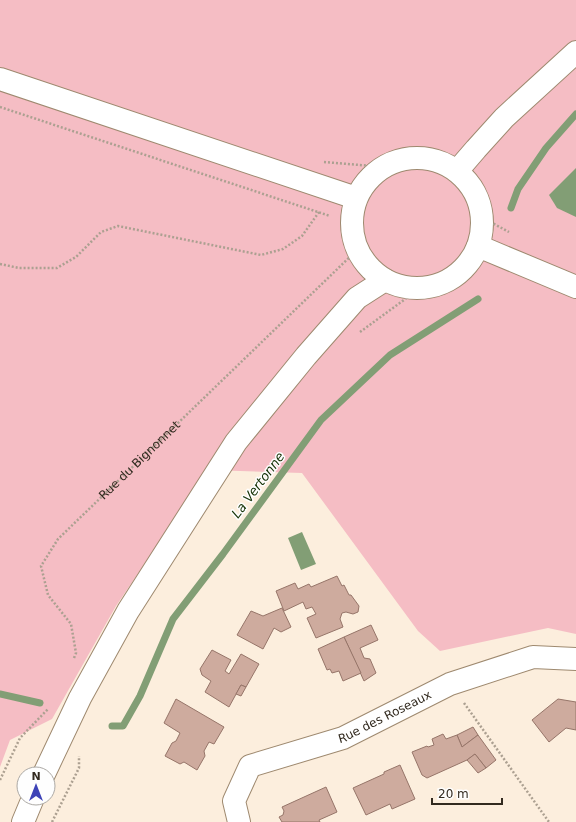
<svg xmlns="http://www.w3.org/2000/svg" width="576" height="822" font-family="'DejaVu Sans',sans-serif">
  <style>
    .green { fill: #f5bdc4 }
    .water { fill: #829e75 }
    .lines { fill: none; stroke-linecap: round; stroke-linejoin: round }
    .stream { stroke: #829e75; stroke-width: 7 }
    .building { fill: #ceab9e; stroke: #967569 }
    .street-casing { stroke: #9e896f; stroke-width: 24 }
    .secondary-casing { stroke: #9e896f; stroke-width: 24 }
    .path { stroke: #aca091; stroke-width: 2.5; stroke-dasharray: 2 2; stroke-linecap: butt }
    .street { stroke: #fff; stroke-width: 22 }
    .secondary { stroke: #fff; stroke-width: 22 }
    .labels { text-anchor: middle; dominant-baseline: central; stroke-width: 3; stroke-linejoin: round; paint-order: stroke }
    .street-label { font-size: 12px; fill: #322a1f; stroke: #fefefe }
    .water-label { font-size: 13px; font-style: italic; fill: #153205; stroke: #fefefe }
  </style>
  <rect width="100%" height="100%" fill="#fceedd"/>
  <polygon class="green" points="0,0 576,0 576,634 548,628 440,651 418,631 302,473 208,470 116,606 52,719 10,740 0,767"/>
  <g class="water">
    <polygon points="576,168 576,217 557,208 549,195"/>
    <polygon points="302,532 316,564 301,570 288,538"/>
  </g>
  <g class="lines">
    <g class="stream">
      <polyline points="511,208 518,189 546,148 576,114"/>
      <polyline points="0,694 40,703"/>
      <polyline points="112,726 123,726 140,696 173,619 223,554 321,420 390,355 478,299"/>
    </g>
  </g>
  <g class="building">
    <polygon points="337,576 342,586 344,585 349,595 351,595 359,606 358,612 353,614 346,612 342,613 340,619 343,627 316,638 307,618 316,614 312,607 306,609 303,602 284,611 276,591 295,583 298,589 309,584 311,587"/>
    <polygon points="282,608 291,627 281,632 274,628 263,649 237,635 251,611 263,616"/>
    <polygon points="371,625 378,640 360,648 364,658 370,659 376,673 364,681 344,637"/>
    <polygon points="344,637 361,673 343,681 339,671 332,673 330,669 327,670 318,649"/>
    <polygon points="212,650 231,660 225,671 229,674 241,654 259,664 246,687 241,685 229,707 205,692 211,681 202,675 200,669"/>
    <polygon points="241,685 246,687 241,696 236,694"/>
    <polygon points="176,699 224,727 214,744 209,742 204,751 205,756 197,770 184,762 180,764 165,756 172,743 176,741 180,733 164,723"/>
    <polygon points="558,699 576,702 576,730 566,728 549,742 532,720"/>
    <polygon points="473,727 478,735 462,747 457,735"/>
    <polygon points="443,734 446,739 457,735 462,747 478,735 496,760 486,768 475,754 467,760 427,778 422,775 412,752 427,746 428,747 434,745 432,739"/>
    <polygon points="475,754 486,768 478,773 467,760"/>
    <polygon points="400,765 415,799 392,809 390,804 366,815 353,788 384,774 384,772"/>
    <polygon points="326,787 337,812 319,820 320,822 282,822 279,817 283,815 284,811 282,807"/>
  </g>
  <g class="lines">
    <g class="street-casing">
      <g id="street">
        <polyline points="44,774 80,698 128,611 236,442 306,356 357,298 385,280"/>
        <polyline points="23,822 33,798"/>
        <path id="s2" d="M239,822l-5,-21 16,-35 93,-28 107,-54 83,-27 43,2"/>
      </g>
    </g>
    <g class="secondary-casing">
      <g id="secondary">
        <polyline points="0,79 356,198"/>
        <circle cx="417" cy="223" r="65"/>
        <polyline points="457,171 476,149 504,118 576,52"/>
        <polyline points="478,246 576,287"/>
      </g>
    </g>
    <g class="path">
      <polyline points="0,107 330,216"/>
      <polyline points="324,162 384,167"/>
      <polyline points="483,218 509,232"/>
      <polyline points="0,264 19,268 57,268 76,257 101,232 118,226 261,255 283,249 302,236 319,212"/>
      <polyline points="465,268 472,270"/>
      <polyline points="360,332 419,289"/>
      <path id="s1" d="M74,658l2,-5 -5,-29 -23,-29 -7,-29 17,-27 299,-289"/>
      <polyline points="464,703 549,822"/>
      <polyline points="0,780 20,738 48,709"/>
      <polyline points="52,822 79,768 79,756"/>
    </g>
    <use href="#street" class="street"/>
    <use href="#secondary" class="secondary"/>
  </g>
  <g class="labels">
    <g class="street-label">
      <text stroke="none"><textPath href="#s1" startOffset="247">Rue du Bignonnet</textPath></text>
      <text stroke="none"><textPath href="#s2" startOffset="204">Rue des Roseaux</textPath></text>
    </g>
    <g class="water-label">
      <text transform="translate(258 485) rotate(-53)">La Vertonne</text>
    </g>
  </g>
  <g transform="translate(36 786)"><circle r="19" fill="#fefefe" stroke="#aca9a5"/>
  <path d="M0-3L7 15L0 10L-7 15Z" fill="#3e43b7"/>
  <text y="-6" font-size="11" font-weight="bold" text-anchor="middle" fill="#322a1f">N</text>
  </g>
  <path d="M432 798v6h70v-6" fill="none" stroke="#322a1f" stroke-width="2"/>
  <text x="438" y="798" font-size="12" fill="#322a1f" stroke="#fefefe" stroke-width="3" paint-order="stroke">20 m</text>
</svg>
